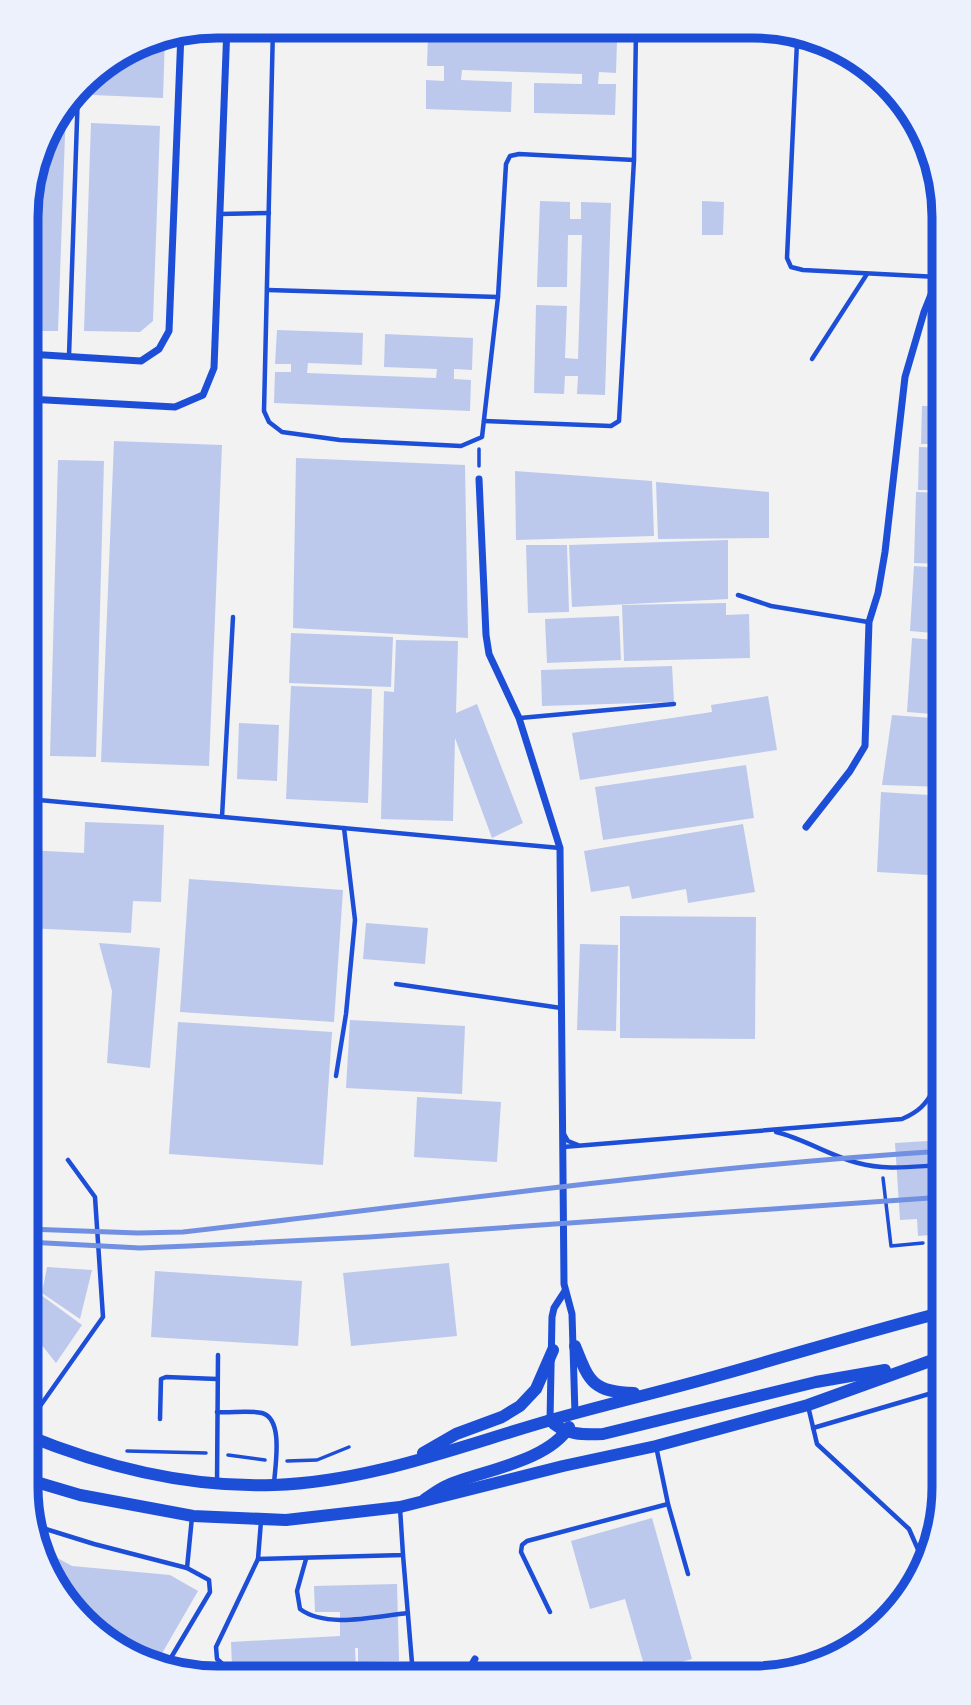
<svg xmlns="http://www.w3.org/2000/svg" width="971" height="1705" font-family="'Varela Round',sans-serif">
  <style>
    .building { fill: #bdc9ec }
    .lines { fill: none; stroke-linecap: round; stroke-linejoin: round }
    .path { stroke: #1d4ed8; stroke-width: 3.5 }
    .service { stroke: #1d4ed8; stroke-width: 4.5 }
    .minor { stroke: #1d4ed8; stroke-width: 7 }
    .primary { stroke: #1d4ed8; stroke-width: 12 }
    .rail { stroke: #7290e2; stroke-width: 5 }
    .rim { fill: none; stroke: #1d4ed8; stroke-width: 9 }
  </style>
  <rect width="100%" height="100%" fill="#f2f2f2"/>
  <g class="building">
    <polygon points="428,35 617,41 616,73 599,72 598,84 616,84 615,115 534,113 534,83 582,84 582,74 462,70 461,80 512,82 511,112 426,109 426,80 444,81 444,66 427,66"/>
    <polygon points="165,37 163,98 93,95 94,72 145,41"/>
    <polygon points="66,107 58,331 28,331 28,193 46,132"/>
    <polygon points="91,123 160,126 153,321 140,332 84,331"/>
    <polygon points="540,201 570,202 570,219 581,219 581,202 611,203 605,395 577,394 578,376 565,376 564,394 534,393 536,305 567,306 565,358 578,359 582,235 568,235 567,287 537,287"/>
    <polygon points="702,201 724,202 723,235 702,235"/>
    <polygon points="277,330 363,333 362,365 308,363 307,373 436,378 437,369 384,367 385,334 473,338 472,370 454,369 454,379 471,380 470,411 274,403 275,372 291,372 291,364 275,364"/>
    <polygon points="922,406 945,406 945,444 921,444"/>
    <polygon points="114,441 222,445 209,766 101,762"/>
    <polygon points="919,447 945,448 945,490 918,490"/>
    <polygon points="296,458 465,465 468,638 293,628"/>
    <polygon points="58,460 104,461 96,757 50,756"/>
    <polygon points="515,471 652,481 654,536 516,540"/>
    <polygon points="656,482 769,492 769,538 658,539"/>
    <polygon points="916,492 945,493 945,564 914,563"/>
    <polygon points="728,540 728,599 572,607 569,545"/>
    <polygon points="526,545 567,545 569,612 528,613"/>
    <polygon points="914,566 945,568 945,634 910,631"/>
    <polygon points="726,603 726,615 749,614 750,658 624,661 622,605"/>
    <polygon points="619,616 621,660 547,663 545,619"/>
    <polygon points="291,633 393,637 391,687 289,683"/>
    <polygon points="912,638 945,641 945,715 907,712"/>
    <polygon points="396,640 458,641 456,713 477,704 523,823 492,838 455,738 453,821 381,819 384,691 394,692"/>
    <polygon points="672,666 674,702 542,706 541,670"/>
    <polygon points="291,686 372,689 368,803 286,799"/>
    <polygon points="768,696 777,750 580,780 572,733 712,712 711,705"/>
    <polygon points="892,715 945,719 945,787 882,785"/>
    <polygon points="239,723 279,725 277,781 237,779"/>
    <polygon points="746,765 754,818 603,840 595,787"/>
    <polygon points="881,792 945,796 945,876 877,872"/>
    <polygon points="85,822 164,825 161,902 133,901 131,933 27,928 27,850 84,853"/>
    <polygon points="743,824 755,892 688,903 686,889 632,899 629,886 591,892 584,851"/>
    <polygon points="189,879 343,890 334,1022 180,1012"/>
    <polygon points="620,916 756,917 755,1039 620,1038"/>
    <polygon points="366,923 428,928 425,964 363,959"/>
    <polygon points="99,943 160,948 150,1068 107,1063 112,991"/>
    <polygon points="580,944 618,945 616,1031 577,1030"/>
    <polygon points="350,1020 465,1026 462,1094 346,1088"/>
    <polygon points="178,1022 332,1032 323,1165 169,1154"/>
    <polygon points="417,1097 501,1102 497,1162 414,1157"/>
    <polygon points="944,1140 944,1234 918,1236 917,1219 900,1220 895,1143"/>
    <polygon points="449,1263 457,1336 351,1346 343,1273"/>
    <polygon points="47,1267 92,1270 80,1319 42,1293"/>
    <polygon points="155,1271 302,1281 298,1346 151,1337"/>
    <polygon points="26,1284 82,1325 56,1363 26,1325"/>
    <polygon points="652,1518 692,1659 646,1672 625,1599 590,1609 571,1541"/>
    <polygon points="36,1546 72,1566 170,1575 198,1591 157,1662 101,1639"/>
    <polygon points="397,1584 399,1661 358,1662 358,1648 355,1648 356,1668 251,1674 250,1665 232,1666 231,1642 340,1636 340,1612 315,1612 314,1586"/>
  </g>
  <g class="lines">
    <g class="path">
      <polyline points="479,466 479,449"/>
      <polyline points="883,1178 891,1246 923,1243"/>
      <polyline points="127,1451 206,1453"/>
      <polyline points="228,1455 265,1460"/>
      <polyline points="287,1461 317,1460 349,1447"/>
    </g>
    <g class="service">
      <polyline points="273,27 264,411 269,422 282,432 340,440 461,446 482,437 498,297 506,164 510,156 519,154 634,160"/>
      <polyline points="784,30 797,42 787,258 791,267 803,270 938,277"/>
      <polyline points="220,214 269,213"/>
      <polyline points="268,290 498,297"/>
      <polyline points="69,356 78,91"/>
      <polyline points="812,359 867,274"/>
      <polyline points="484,421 611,426 619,421 634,160 636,29"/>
      <polyline points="738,595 771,606 868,622"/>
      <polyline points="27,633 29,576"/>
      <polyline points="520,718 674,704"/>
      <polyline points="27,797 28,799 560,848"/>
      <polyline points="222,817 233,617"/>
      <polyline points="396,984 561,1008"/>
      <polyline points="933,1046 944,1046"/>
      <polyline points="336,1076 346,1014 355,920 344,828"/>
      <polyline points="934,1092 938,1142 944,1155"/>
      <path d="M776,1132c29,7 54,24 82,31 28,8 58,3 86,2"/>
      <polyline points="564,1134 568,1141 578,1145"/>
      <path d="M563,1147l339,-28c16,-7 24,-14 32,-30l-1,-110 2,-12 9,-13"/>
      <polyline points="808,1406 817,1444 909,1529 920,1554 920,1565"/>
      <path d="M217,1412c14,1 32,-2 45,1 22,6 13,53 12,71"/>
      <polyline points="160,1419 161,1379 166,1377 217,1379"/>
      <polyline points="26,1426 103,1317 95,1197 68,1160"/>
      <polyline points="813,1428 939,1391"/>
      <polyline points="656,1446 668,1504 688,1574"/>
      <polyline points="217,1482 218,1355"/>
      <polyline points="261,1521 258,1559 403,1555 400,1508"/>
      <polyline points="33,1525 94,1544 187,1568 209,1580 210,1592 166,1666"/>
      <path d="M306,1559l-9,32 3,18c27,20 76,7 108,4"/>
      <polyline points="187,1568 192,1517"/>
      <polyline points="550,1612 521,1552 522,1545 527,1541 668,1504"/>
      <polyline points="237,1677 217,1659 216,1647 258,1559"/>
      <polyline points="336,1677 403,1673 410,1670 412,1663 403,1555"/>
    </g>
    <g class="minor">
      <polyline points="28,354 141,361 159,349 169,331 181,33"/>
      <polyline points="28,399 175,407 203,395 214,368 227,26"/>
      <polyline points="479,479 486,635 489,654 519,718 560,848 564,1284 572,1314 575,1414"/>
      <polyline points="806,827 850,771 865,746 869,622 878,593 885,552 905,377 924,312 938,277 945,277"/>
      <polyline points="550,1420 552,1317 554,1308 565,1291"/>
      <polyline points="464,1678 475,1659"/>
    </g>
    <g class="primary">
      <path d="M575,1346c14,35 17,46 59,47"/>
      <path d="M550,1420c13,15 35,15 53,14l213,-52 69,-12"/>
      <path d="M26,1435c78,32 163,53 248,50 95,-3 186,-39 277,-65 56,-16 113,-29 169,-45 75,-21 149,-44 224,-63"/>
      <polyline points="423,1453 456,1434 502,1417 520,1406 536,1389 553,1350"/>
      <polyline points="26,1479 80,1495 193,1516 286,1520 400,1507 563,1466 656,1446 808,1405 944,1356"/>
      <path d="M425,1499c8,-5 15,-11 23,-14 37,-15 100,-24 121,-58"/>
    </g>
    <g class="rail">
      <path d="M27,1229l111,4 45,-1c254,-29 506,-65 761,-81"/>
      <polyline points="27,1242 140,1248 189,1246 369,1237 944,1197"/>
    </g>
  </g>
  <path d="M0 0H971V1705H0ZM217 38H753A179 179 0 0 1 932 217V1487A179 179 0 0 1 753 1666H217A179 179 0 0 1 38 1487V217A179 179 0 0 1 217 38Z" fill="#edf1fc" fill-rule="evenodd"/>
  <path class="rim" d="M217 38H753A179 179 0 0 1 932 217V1487A179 179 0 0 1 753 1666H217A179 179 0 0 1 38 1487V217A179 179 0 0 1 217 38Z"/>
</svg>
